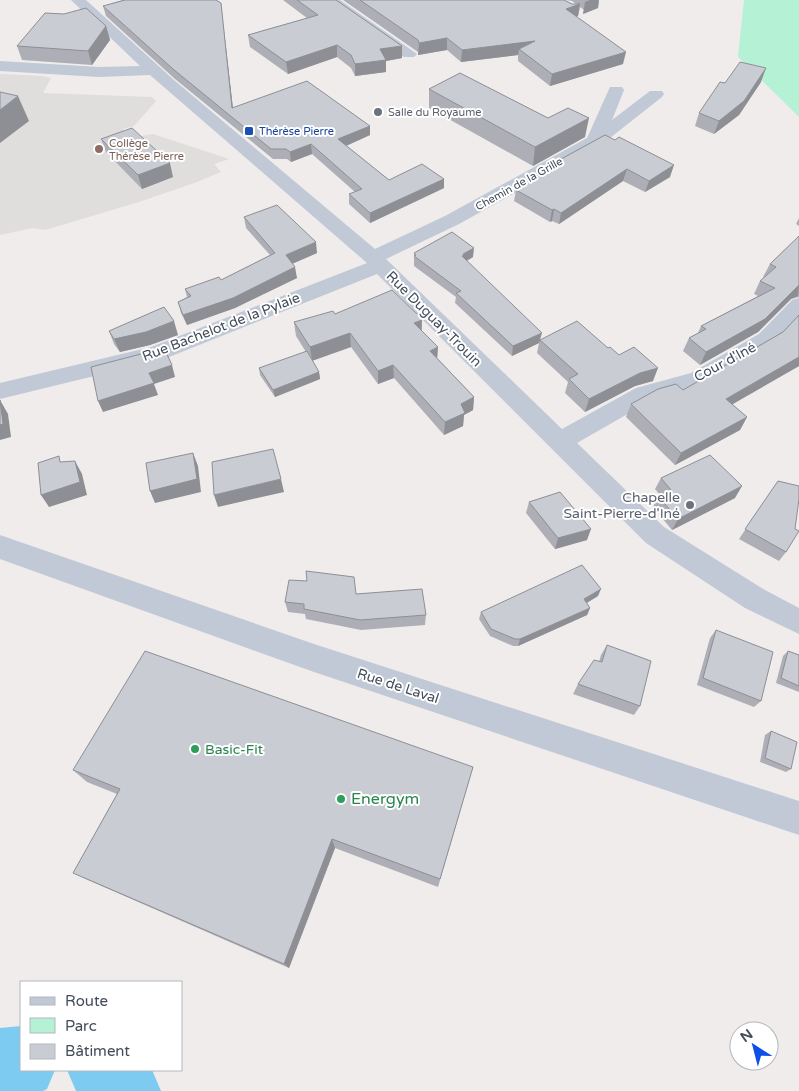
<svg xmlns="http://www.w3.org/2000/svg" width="799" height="1091" font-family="'Varela Round',sans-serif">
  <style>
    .education { fill: #e0dddd }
    .green { fill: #b5f1d4 }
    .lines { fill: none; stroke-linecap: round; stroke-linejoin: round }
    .river { fill: #7ecbf1; fill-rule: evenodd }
    .minor { fill: #c0c9d5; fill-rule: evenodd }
    .tertiary { fill: #c0c9d5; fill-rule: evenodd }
    .wall { fill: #aeafb6 }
    .shaded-wall { fill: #8d8f94 }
    .building { fill: #caccd4; stroke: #8d8f94 }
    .worship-dot { fill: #6b7280; stroke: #fff; stroke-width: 2 }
    .transit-dot { fill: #1a4fb4; stroke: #fff; stroke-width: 2 }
    .education-dot { fill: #8d6e63; stroke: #fff; stroke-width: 2 }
    .leisure-dot { fill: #2e9e5b; stroke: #fff; stroke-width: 2 }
    .labels { text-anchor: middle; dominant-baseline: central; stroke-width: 4; stroke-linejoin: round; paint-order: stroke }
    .far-worship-label { font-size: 11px; fill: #5b616d; stroke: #fff; text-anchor: start }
    .far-transit-label { font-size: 11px; fill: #164399; stroke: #fff; text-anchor: start }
    .far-education-label { font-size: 11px; fill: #785e54; stroke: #fff; text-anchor: start }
    .far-street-label { font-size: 11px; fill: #434c5a; stroke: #fff }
    .street-label { font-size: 14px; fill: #434c5a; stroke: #fff }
    .worship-label { font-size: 14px; fill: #5b616d; stroke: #fff; text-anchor: end }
    .leisure-label { font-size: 14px; fill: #27864d; stroke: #fff; text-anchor: start }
    .near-leisure-label { font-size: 16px; fill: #27864d; stroke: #fff; text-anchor: start }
  </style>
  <rect width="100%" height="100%" fill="#efeceb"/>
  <polygon class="education" points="0,74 42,76 51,78 43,93 152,97 156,101 134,126 123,129 129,138 153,134 229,159 214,164 221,172 197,182 139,202 45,230 33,228 0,235"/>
  <polygon class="green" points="744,0 799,0 799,117 738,57"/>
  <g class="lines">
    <g class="river">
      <polygon points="21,1026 21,1070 55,1070 47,1089 43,1091 0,1091 0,1028"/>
      <polygon points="67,1070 152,1070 161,1091 76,1091"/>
    </g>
    <g class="minor">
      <polygon points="71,0 86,0 174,80 375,249 445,216 587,138 610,87 622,87 624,90 612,120 650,91 662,91 664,94 662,97 601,145 459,224 386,259 562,429 636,388 691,373 759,334 792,300 799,298 799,318 775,344 706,385 652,400 577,443 664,527 765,590 799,608 799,634 745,608 646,543 377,274 164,359 0,399 0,383 151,347 367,263 150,75 99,77 0,71 0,61 99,67 140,66"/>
      <polygon points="324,0 340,0 417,54 414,57 404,57"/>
    </g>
    <polygon class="tertiary" points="0,535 314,644 799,801 799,835 314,672 0,559"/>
  </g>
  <g class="wall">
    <polygon points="123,0 216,0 221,3 222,13 233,108 370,126 370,135 346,146 389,180 444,179 444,188 370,223 349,204 349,194 355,192 312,154 291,162 287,159 273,159 175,79 106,16 103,6"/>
    <polygon points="283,0 336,0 402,58 386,61 386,72 355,76 351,68 337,57 288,74 250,47 248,35 307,18"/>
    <polygon points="343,0 564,0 572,4 576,4 572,1 566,0 599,0 598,8 583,14 584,10 580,7 578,16 576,17 623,64 550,86 518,61 518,55 461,62 447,50 418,55 418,52"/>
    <polygon points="106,26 110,40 92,65 22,60 17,46"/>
    <polygon points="761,82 739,115 714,134 695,126 699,113 725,83"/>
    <polygon points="429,89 548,118 585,137 533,166 429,108"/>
    <polygon points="605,135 670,177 645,192 623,181 559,224 552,221 550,222 514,201 516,190 552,166 552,164"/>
    <polygon points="101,139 173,177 142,189 106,152"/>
    <polygon points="244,217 317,253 292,264 297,278 235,308 187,325 181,313 178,302 187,297 185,289 221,280 270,255 246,228"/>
    <polygon points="799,218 799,226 796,224"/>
    <polygon points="799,236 799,297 791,299 758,332 700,365 683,351 689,338 698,333 701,326 758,296 754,294 760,281 764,277 763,277 770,264"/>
    <polygon points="414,253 473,257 467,261 540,340 608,348 619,355 653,381 635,386 585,412 565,393 568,382 537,353 539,343 512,356 455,303 456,297 414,266"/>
    <polygon points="335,314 422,320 422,331 438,347 437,358 474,397 473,410 464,415 463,426 444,435 394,378 378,384 351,347 312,360 319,372 320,379 275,397 260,375 259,368 306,352 296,336 294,322"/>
    <polygon points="799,315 799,366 732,404 747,417 740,430 675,465 626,417 631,404 683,390 783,332"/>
    <polygon points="109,331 178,335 150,345 120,352 114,344"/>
    <polygon points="661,478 735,498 672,530 653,507 658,496 660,495 655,489"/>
    <polygon points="778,481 786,552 779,561 739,539"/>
    <polygon points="529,502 587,540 555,549 526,513"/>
    <polygon points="356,594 426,615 425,625 361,630 306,619 305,614 288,612 285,602"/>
    <polygon points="598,596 587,603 590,608 587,615 518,646 513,646 490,636 479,619 481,612"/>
    <polygon points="716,630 761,701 754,707 697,685 710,638"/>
    <polygon points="607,645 640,706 634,715 573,694 578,684 599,662 601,655"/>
    <polygon points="788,651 799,655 799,692 776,683 783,656"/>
    <polygon points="771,731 791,769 786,772 760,762 765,735"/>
    <polygon points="473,767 438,887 335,848 289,968 88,880 73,873 117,794 87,782 73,770"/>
  </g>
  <g class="shaded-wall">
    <polygon points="590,0 599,0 598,8 583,14 585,2"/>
    <polygon points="221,3 222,13 234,118 232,108"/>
    <polygon points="580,4 578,16 564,21 566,9"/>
    <polygon points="106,26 110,40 92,65 88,51"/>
    <polygon points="447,38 447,50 418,55 419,43"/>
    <polygon points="535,41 519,49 518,55 461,62 462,50"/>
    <polygon points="337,45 337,57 288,74 286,62"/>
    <polygon points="402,46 402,58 386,61 386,72 355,76 355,64 380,49"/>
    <polygon points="626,52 623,64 550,86 552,74"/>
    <polygon points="766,68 761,82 739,115 714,134 719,121"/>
    <polygon points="18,96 29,121 0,143 0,110"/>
    <polygon points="589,118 585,137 533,166 535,147"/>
    <polygon points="370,126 370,135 339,149 338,139"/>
    <polygon points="311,144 312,154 291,162 290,152"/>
    <polygon points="170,163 173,177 142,189 138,175"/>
    <polygon points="674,165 670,177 645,192 649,181"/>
    <polygon points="627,169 623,181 559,224 561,213"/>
    <polygon points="444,179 444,188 370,223 370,213"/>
    <polygon points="554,209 552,221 550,222 552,210"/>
    <polygon points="316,242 317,253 287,266 286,255"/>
    <polygon points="474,248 473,257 464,262 461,266 463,254"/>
    <polygon points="295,267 297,278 235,308 187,325 183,315"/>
    <polygon points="798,285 799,285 798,296 791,299 758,332 700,365 706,352"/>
    <polygon points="422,320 421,333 414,323"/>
    <polygon points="174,321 178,335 150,345 120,352 114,339"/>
    <polygon points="350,333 351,347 312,361 310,347"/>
    <polygon points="542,333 539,343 512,356 513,346"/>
    <polygon points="438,347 437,360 430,351"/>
    <polygon points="799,357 799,366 719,412 726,399"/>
    <polygon points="172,365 175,377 154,384 158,395 103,412 98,401 149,373"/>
    <polygon points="393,365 394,378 378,384 378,371"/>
    <polygon points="658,368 653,381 635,386 585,412 589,399 640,373"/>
    <polygon points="319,372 320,379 275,397 273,390"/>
    <polygon points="474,397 473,410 464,415 463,426 444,435 445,422 461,404"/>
    <polygon points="0,400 8,414 11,437 0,440"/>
    <polygon points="747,417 740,430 675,465 681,453"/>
    <polygon points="193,453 198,466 201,492 155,503 150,491"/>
    <polygon points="75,461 82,474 87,495 49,507 41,495"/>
    <polygon points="281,479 284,492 218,507 214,495"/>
    <polygon points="742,486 735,498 672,530 678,519"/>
    <polygon points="591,529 587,540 555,549 558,538"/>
    <polygon points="601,589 598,596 581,606 584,599"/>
    <polygon points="590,608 587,615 518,646 520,639"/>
    <polygon points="332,839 335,848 289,968 284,964"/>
  </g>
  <g class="building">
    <polygon points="125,0 216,0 221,3 232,108 307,81 370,126 338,139 389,180 422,164 444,179 370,213 349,194 362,189 311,144 290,152 286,149 271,149 173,69 103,6"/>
    <polygon points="297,0 336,0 402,46 380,49 386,60 355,64 351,55 337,45 286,62 248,35 318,15"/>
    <polygon points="360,0 564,0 572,4 580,4 566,9 626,52 552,74 519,49 535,41 462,50 447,38 419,43 418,40"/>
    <polygon points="86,8 106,26 88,51 17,46 45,13 64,14"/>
    <polygon points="740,62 766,68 744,101 719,121 699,113 720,82 725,83"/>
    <polygon points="460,73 548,118 568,108 589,118 535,147 429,89"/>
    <polygon points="0,92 18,96 0,110"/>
    <polygon points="132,128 170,163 138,175 101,139"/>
    <polygon points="605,135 615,140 619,137 674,165 649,181 627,169 561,213 554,209 552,210 516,190 554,165 552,164"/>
    <polygon points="277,205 316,242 286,255 295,267 233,298 183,315 178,302 191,296 185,289 219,277 221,280 275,253 244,217"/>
    <polygon points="452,232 474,248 463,254 465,255 462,256 542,333 513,346 456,293 461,291 414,256 416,255 414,253"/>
    <polygon points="799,236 799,285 765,319 706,352 689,338 706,329 701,326 775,288 760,281 776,267 770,264"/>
    <polygon points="392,290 420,317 422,320 414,323 438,347 430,351 474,397 461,404 465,413 445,422 393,365 378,371 350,333 310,347 294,322 333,311 335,314"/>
    <polygon points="164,307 174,321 146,332 114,339 109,331"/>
    <polygon points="799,315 799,357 726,399 747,417 681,453 631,404 658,389 676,384 683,390 783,332"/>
    <polygon points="577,321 608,348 610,347 619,355 634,347 658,368 640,373 589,399 569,379 578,374 540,340"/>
    <polygon points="164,348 172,365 149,373 154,383 98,401 91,367"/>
    <polygon points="307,351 319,372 273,390 259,368"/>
    <polygon points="0,400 3,424 0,425"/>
    <polygon points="273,449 281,479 214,495 212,462"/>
    <polygon points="193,453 197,479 150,491 146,463"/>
    <polygon points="710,455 742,486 678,519 658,496 671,490 661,478"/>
    <polygon points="59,456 60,462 75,461 80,482 41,495 38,463"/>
    <polygon points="778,481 799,486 799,499 795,529 799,531 786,552 745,529"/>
    <polygon points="560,492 591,529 558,538 529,502"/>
    <polygon points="582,565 601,589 584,599 590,608 520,639 515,639 491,629 481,612"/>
    <polygon points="306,571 354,577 356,594 422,589 426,615 360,620 304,609 304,604 285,602 289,580 307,581"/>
    <polygon points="716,630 773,652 761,701 703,678"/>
    <polygon points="607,645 651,661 640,706 578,684 594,660 602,662"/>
    <polygon points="145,651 473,767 440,879 332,839 284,964 73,873 120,789 73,770"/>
    <polygon points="788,651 799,655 799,686 781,678"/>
    <polygon points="771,731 797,742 791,769 765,758"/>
  </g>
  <g class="worship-dot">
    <circle cx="378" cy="112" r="5"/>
    <circle cx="690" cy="505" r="5"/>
  </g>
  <rect class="transit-dot" x="244" y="126" width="10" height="10" rx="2.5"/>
  <circle class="education-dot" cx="99" cy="149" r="5"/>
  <g class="leisure-dot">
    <circle cx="195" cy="749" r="5"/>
    <circle cx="341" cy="799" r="5"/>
  </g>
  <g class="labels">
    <g class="far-worship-label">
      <text x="388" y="112">Salle du Royaume</text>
    </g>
    <g class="far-transit-label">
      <text x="259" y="131">Thérèse Pierre</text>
    </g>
    <g class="far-education-label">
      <text x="109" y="143">Collège<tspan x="109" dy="13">Thérèse Pierre</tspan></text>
    </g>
    <g class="far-street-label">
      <text transform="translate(519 184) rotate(-29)">Chemin de la Grille</text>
    </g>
    <g class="street-label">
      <text transform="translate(434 319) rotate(45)">Rue Duguay-Trouin</text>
      <text transform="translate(221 327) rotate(-21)">Rue Bachelot de la Pylaie</text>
      <text transform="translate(725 362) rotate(-28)">Cour d'Iné</text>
      <text transform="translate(398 686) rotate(18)">Rue de Laval</text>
    </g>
    <g class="worship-label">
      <text x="680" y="497">Chapelle<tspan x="680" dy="16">Saint-Pierre-d'Iné</tspan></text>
    </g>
    <g class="leisure-label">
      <text x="205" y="749">Basic-Fit</text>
    </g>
    <g class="near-leisure-label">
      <text x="351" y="799">Energym</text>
    </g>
  </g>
  <rect x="20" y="981" width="162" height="90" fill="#ffffff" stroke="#b4b7bd"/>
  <rect x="30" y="997" width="25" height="8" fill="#c0c9d5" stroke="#b4b7bd"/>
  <text x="65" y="1006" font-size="15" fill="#434c5a">Route</text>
  <rect x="30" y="1018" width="25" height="15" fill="#b5f1d4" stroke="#b4b7bd"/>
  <text x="65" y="1031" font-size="15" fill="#434c5a">Parc</text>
  <rect x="30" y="1044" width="25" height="15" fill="#caccd4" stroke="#b4b7bd"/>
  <text x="65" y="1056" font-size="15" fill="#434c5a">Bâtiment</text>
  <g transform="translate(754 1046) rotate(324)"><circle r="24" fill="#ffffff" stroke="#b4b7bd"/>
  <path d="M0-4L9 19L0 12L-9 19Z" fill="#0c50e8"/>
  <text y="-8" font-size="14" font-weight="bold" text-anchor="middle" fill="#434c5a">N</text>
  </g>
</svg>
